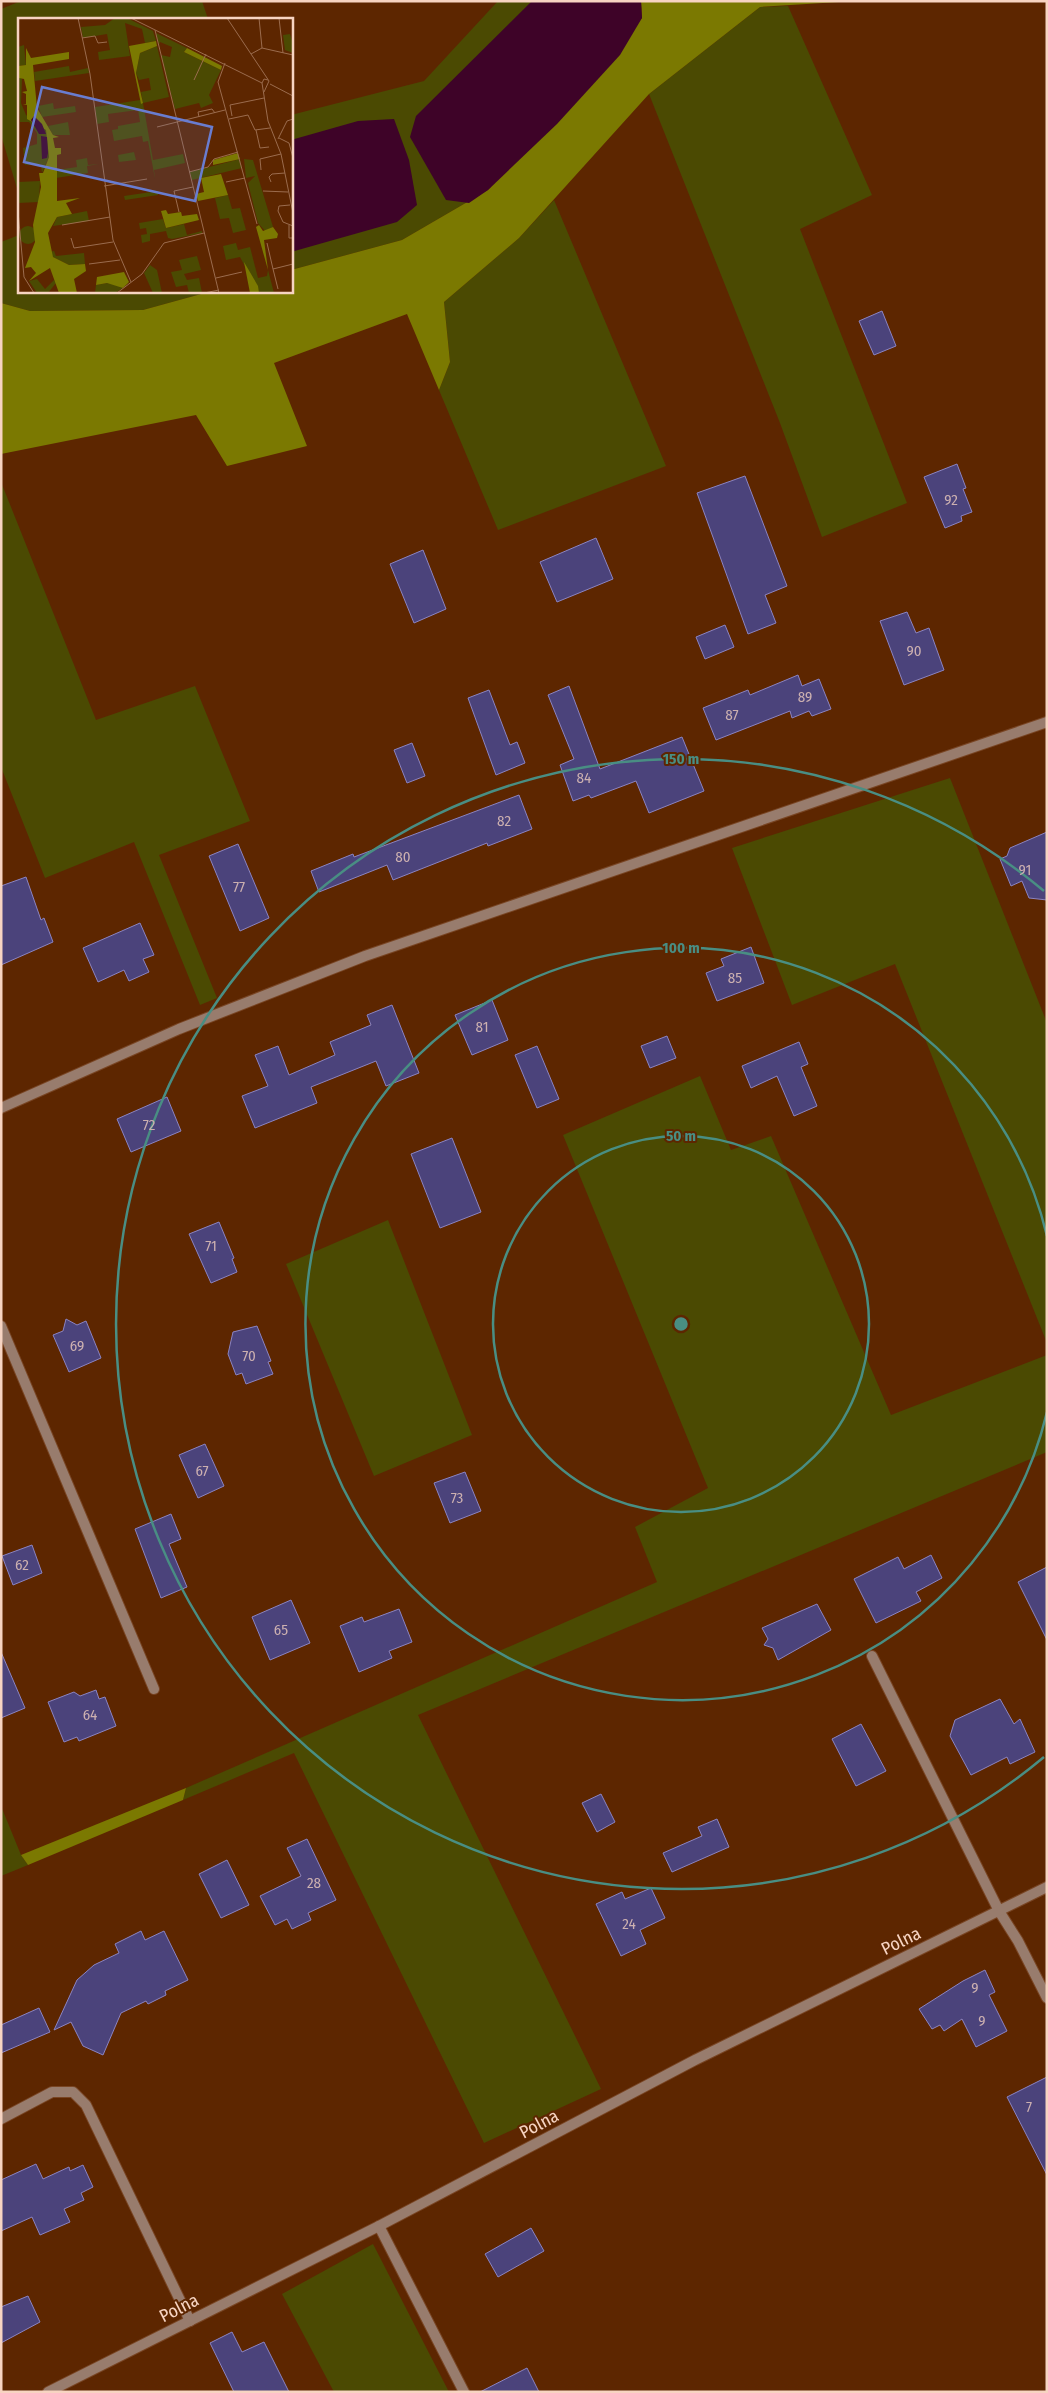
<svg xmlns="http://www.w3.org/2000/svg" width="1048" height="2393" font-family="'Fira Sans Condensed',sans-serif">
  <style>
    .green { fill: #4b4a02 }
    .forest { fill: #7b7901 }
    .water { fill: #3e0328 }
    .building { fill: #4b437b; stroke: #8b84c2 }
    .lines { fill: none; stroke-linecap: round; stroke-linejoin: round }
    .lane-casing { stroke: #794523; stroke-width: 12 }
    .street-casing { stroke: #794523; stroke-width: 12 }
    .lane { stroke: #987c6d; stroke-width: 10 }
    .street { stroke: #987c6d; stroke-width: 10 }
    .ring { fill: none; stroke: #498e83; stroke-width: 2.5 }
    .labels { text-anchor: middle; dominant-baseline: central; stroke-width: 4; stroke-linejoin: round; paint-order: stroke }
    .number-label { font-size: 15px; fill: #ccb0b0 }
    .street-label { font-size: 18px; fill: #f7d4c2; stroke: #5d2600 }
    .inset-road { fill: none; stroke: #9b6c4e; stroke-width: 1 }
    .view { fill: #697dd0; fill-opacity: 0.15; stroke: #697dd0; stroke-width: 2.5 }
    .inset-edge { fill: none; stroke: #f7d4c2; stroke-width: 2.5 }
    .centre { fill: #498e83; stroke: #5d2600; stroke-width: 2.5 }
    .ring-label { font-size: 15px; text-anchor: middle; font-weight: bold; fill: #498e83; stroke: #5d2600; stroke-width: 4; stroke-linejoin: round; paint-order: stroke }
  </style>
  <rect width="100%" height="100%" fill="#5d2600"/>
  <g class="green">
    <polygon points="21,1 202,1 208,19 19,19 19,195 1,135 1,9"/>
    <polygon points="498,1 641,1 488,190 402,240 291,270 291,115 424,81"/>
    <polygon points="788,6 872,195 800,229 907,503 822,537 780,423 649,94 760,7"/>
    <polygon points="554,200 666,466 498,530 439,390 450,362 444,302 519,238"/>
    <polygon points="19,235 19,291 212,291 143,310 30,311 1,303 1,242"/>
    <polygon points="1,482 96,720 195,686 250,821 159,855 217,998 200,1005 134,842 45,878 1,767"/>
    <polygon points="950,778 1047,1023 1047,1343 895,964 792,1005 732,848"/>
    <polygon points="700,1076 731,1150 771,1136 891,1415 1047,1355 1047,1452 418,1715 601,2089 484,2143 294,1753 183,1800 186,1788 657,1582 635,1527 708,1488 563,1135"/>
    <polygon points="388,1220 472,1435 374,1476 286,1264"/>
    <polygon points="1,1806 21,1855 28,1865 1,1876"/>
    <polygon points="373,2244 449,2392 334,2392 282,2294"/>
  </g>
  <g class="forest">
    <polygon points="641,1 855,1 760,7 649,94 519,238 444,302 450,362 439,390 407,314 274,363 307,446 227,466 196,415 1,454 1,303 30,311 143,310 212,291 291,291 291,270 402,240 488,190 642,18"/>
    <polygon points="186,1788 183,1800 28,1865 21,1855"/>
  </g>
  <g class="water">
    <polygon points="532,1 641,1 642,18 620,55 557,124 488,190 469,203 446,200 410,137 416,116"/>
    <polygon points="394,119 409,160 417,205 397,222 291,252 291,140 358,121"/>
  </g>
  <g class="building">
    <polygon points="882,311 896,346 874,355 859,321"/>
    <polygon points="957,464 966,488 963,489 972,512 961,516 962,521 945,528 924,477"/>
    <polygon points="745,476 787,586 765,595 776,623 748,634 697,493"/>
    <polygon points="596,538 613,579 557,602 540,562"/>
    <polygon points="423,550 446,609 414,623 390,564"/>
    <polygon points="907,612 916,633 929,628 944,670 904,685 880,621"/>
    <polygon points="725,625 734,647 705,659 696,637"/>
    <polygon points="798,675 802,686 819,679 831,709 812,716 809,711 792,718 790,711 716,740 703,708 748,690 750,695"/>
    <polygon points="569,686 600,769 682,737 704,791 649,813 636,781 591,798 589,795 573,801 560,765 574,759 548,695"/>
    <polygon points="489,690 510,745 517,742 525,763 496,775 468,698"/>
    <polygon points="412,743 425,776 407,783 394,750"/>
    <polygon points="519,795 532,829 488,846 487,843 393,880 387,865 319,892 311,871 353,854 354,857"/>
    <polygon points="1047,832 1047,900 1029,898 1022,881 1011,886 1000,859 1007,856 1010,848"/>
    <polygon points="238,844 269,918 240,931 209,856"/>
    <polygon points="26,877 41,920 44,918 53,942 1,965 1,886"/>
    <polygon points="140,923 154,955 143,959 149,972 129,981 124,970 98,982 83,948"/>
    <polygon points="751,947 764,983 717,1001 706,973 724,966 721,959"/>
    <polygon points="492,1000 508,1040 472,1055 455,1015"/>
    <polygon points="392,1005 419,1073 386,1086 376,1061 311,1087 317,1103 255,1128 242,1096 268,1086 255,1055 278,1046 289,1075 335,1055 330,1042 371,1025 367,1015"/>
    <polygon points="667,1036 676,1058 650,1068 641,1046"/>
    <polygon points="799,1042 808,1064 801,1067 817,1106 794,1116 777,1076 751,1088 742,1066"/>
    <polygon points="537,1046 559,1099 537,1108 515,1055"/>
    <polygon points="167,1097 181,1131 131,1152 117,1119"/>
    <polygon points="452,1138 481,1212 440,1228 411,1154"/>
    <polygon points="219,1222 234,1258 232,1259 237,1272 211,1283 189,1234"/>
    <polygon points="66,1319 77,1325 86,1321 101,1358 69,1372 53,1335 63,1331"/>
    <polygon points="257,1326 271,1361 268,1362 273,1374 246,1384 242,1373 236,1375 228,1354 233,1332"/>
    <polygon points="205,1444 224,1486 198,1498 179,1455"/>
    <polygon points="465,1472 481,1511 450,1523 434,1483"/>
    <polygon points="171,1514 181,1539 169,1544 187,1587 161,1598 135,1529"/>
    <polygon points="32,1545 42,1573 13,1585 2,1556"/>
    <polygon points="931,1555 942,1578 916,1592 921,1601 876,1623 854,1579 898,1557 904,1569"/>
    <polygon points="1047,1567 1047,1640 1018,1582"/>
    <polygon points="291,1600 310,1643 270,1660 252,1617"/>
    <polygon points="817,1604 831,1630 778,1660 773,1648 764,1645 768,1639 762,1628"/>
    <polygon points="399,1609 412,1642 389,1651 392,1658 359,1672 340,1626 362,1617 364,1622"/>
    <polygon points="1,1652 25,1708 1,1718"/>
    <polygon points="96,1690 99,1699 105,1697 116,1726 79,1741 77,1737 64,1742 48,1702 74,1692 80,1696"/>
    <polygon points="1000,1699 1014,1724 1020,1719 1035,1752 1010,1764 1007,1757 971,1775 950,1736 955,1720"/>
    <polygon points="861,1724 886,1771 856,1786 832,1739"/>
    <polygon points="601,1794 615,1822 597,1832 582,1803"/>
    <polygon points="717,1819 729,1847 672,1872 663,1853 702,1836 698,1827"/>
    <polygon points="307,1839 336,1900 308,1913 311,1920 292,1929 287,1919 275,1925 260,1896 301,1876 287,1848"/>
    <polygon points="227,1860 249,1905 221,1918 199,1874"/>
    <polygon points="651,1888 665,1918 640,1930 646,1944 621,1956 596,1904 622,1892 625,1899"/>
    <polygon points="141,1931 145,1940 164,1931 188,1980 165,1991 166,1995 148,2004 146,2001 121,2013 103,2055 83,2046 71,2022 54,2030 77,1980 94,1965 119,1953 115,1944"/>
    <polygon points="985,1970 995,1992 989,1995 1007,2031 976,2047 962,2019 944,2031 940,2025 932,2029 919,2009 963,1981"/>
    <polygon points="39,2008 50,2032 1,2053 1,2025"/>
    <polygon points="1047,2077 1047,2175 1007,2097"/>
    <polygon points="36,2164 43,2179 69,2167 70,2171 83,2165 93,2187 81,2193 84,2200 64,2209 70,2222 40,2235 32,2217 1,2231 1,2180"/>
    <polygon points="531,2228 544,2251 498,2277 485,2254"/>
    <polygon points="28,2296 40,2322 1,2343 1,2307"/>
    <polygon points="232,2332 242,2352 264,2342 289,2392 234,2392 210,2343"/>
    <polygon points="527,2368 539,2392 480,2392"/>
  </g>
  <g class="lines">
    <g class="lane-casing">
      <g id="lane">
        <polyline points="1,1326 154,1689"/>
        <polyline points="872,1656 999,1911 1018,1941 1047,1998"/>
        <polyline points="1,2119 52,2092 73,2092 86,2105 190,2321"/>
        <polyline points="379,2226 464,2392"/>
      </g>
    </g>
    <g class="street-casing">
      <g id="street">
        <polyline points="1,1108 179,1029 365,956 1047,722"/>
        <polyline points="48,2392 379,2226 695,2060 1047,1887"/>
      </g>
    </g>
    <use href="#lane" class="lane"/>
    <use href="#street" class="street"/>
  </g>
  <g class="ring">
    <circle cx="681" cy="1324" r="188"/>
    <path d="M1047 1412A376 376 0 1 1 1047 1236"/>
    <path d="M1044 1757A565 565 0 1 1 1044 891"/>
  </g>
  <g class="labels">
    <g class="number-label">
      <text x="951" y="500">92</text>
      <text x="914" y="651">90</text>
      <text x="805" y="697">89</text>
      <text x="732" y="715">87</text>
      <text x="584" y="778">84</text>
      <text x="504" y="821">82</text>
      <text x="403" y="857">80</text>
      <text x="1025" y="870">91</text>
      <text x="239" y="887">77</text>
      <text x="735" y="978">85</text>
      <text x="482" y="1027">81</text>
      <text x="149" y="1125">72</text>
      <text x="211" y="1246">71</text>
      <text x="77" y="1346">69</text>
      <text x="249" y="1356">70</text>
      <text x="202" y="1471">67</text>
      <text x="457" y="1498">73</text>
      <text x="22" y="1565">62</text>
      <text x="281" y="1630">65</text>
      <text x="90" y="1715">64</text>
      <text x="314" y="1883">28</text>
      <text x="629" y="1924">24</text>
      <text x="975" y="1988">9</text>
      <text x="982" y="2021">9</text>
      <text x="1029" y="2107">7</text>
    </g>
    <g class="street-label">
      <text transform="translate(901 1941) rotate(-26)">Polna</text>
      <text transform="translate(539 2124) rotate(-28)">Polna</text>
      <text transform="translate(179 2308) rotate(-27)">Polna</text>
    </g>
  </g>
  <g transform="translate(18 18)">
    <rect width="275" height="275" fill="#5d2600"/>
    <path d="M97,0h12l26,13 3,10 -11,2 -3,-14 -17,-6 5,33 -31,4 -1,-8 12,-2 -3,-16 -24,4 -2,-11 24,-2zM138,15l31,15 -3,4 37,18 -12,25 4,8 -12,5 -2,-5 -24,6 -14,-54 9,2 2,-10 -12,-5 -1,3zM272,16l3,10v9l-8,-3 -2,-15zM6,27l2,20 -8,1v-19zM139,28l12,51 -26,6 10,57 30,-6 2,9 -31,7 1,9 -7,-38 -5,1 -1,-6 -28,5 -2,-11 6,-1v-3l22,-4 -2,-12 -30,4 1,8 -12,2 -2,-17 45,-7 3,3 -2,-11 10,-2 -2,-12 -10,2 -3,-7 4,-20zM51,48l1,6 18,-4 1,5 -54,8 -1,-9zM0,58l4,3 -1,24 5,12 20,15 2,7 1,20 -7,16 -1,-9 -16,1 -2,-17 14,-4v-11l-8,-11h-9zM35,85l1,6 21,-3 1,6 -34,5 -4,-11zM50,104l2,13h-17l-5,-9zM116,134l2,8 -17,2 -1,-7zM69,140l1,7 11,-1 -12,2 1,7 -32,5 1,-8 20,-3 -1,-7zM222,141l2,9 -50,12 -2,-8zM226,141l9,1 20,67 -8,4 -7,-8 -10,-40 7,-7 -9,2zM22,163l-1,21 -21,1v-21zM140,173v4l-33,5 -1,-4zM210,177l4,14 8,-1 6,22 -13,3 -4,-15 -9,1 -5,-21zM69,193l2,10 -36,5 4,-9zM145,201l3,9 18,-4 3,11 15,-4v2l-30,6 -4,-1 -2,-7 -16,3v7l-8,2 -1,-8 6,-1 -1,-6 -6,1 -1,-6zM1 217a9 9 0 1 1 18 0a9 9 0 1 1-18 0ZM218,225l2,7 12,-3 8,31 9,-2 1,-6 6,23h-15l-19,-36 -14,3 -3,-14zM36,233l2,5 28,-3 1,11 -16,1 -16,-8 -4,-5zM179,238l4,14 -17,4 3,6 12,-2 3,15h-13l-2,-8 -11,2 -5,-15 11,-2 -3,-10zM132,247l7,5 5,23h-9l-9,-20zM19,261l8,10 9,-9 2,3 -8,10h-11l-8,-12zM89,265l12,2 4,3 -8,5h-20l1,-8z" fill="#4b4a02"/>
    <path d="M138,23l1,5 -17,7 -4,20 7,30 -2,1 -12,-58zM8,30l5,10 38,-6v7l-36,6 4,43 16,27 6,2 -6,1 2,10h6v6l-4,1v46l23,-3 -14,5 6,11 -15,3 -9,16 5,24 16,8 16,-1 1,7 -12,8 3,14h-18l-9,-25 -21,13 7,-8 -5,-6 -6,1 10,-26 -2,-17 8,-38 -2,-14h4l6,-16 -3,-27 -19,-11v-14l-4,-1h3v-10l-4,-2 5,-1 -3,-12 -5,-1 -1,-12 8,-1zM169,30l35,18 -1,4 -37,-18zM220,135l2,6 -27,6v-5zM203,156l7,21 -30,6 -2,-7 8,-2 -3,-14zM148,192l2,4 13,-2 1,4 15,-2 2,6 -33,8 -5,-17zM241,207l4,6 10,-4 5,7 -1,4 -13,2 4,30 -12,-43zM226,244l14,24 1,7h-9zM106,254l5,10 -6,6 -16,-5 -11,2 1,-8z" fill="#7b7901"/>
    <path d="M16,98l8,8 4,10h-7l-8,-14zM23,118l6,1 1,16 -1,5 -5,1z" fill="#3e0328"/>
    <path class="inset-road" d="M60,0l12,56 23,166 18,42M113,0l131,65M209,0l42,63 -5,11M241,0l3,30M261,0l4,35M137,12l64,263M64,20l13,-2 3,7 9,-1M233,36l11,-6 31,7M207,45l-7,19 39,142M176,62l12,-26M250,62l-4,-1 -2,4 6,38 13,33 12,59M252,66l23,12M214,98l-2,-11 34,-7M181,99l-1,-5 14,-3 3,4M211,101l19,-4 7,15 15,-2M139,109l68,-17M238,112l4,18 9,-1M261,120l10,5 4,15M260,121l9,-18 6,-2M243,152l-1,-11 21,-5M171,154l19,-5 6,-8 24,-7M208,164l19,-4M253,164l-2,-5 3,-3 13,-1M86,168l43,-7M245,173l25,1M272,187l-11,1 -1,5 5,11 10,4M0,193l6,66 10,16M161,194l-5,-21 19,-4M44,207l48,-8M271,207v13h4M53,220l3,10 39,-6M249,225l6,26M71,246l31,-4M198,260l26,-6M260,271l-5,-20 20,-5M99,275l25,-19 22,-31 40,-10M186,275l15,-3"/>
    <path class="view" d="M24,69l170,40 -17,74 -171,-39z"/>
    <rect width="275" height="275" class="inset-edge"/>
  </g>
  <circle cx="681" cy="1324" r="8" class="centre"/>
  <g class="ring-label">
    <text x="681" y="764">150 m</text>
    <text x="681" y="953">100 m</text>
    <text x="681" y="1141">50 m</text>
  </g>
  <rect width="1048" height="2393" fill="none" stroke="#f7d4c2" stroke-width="5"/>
</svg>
